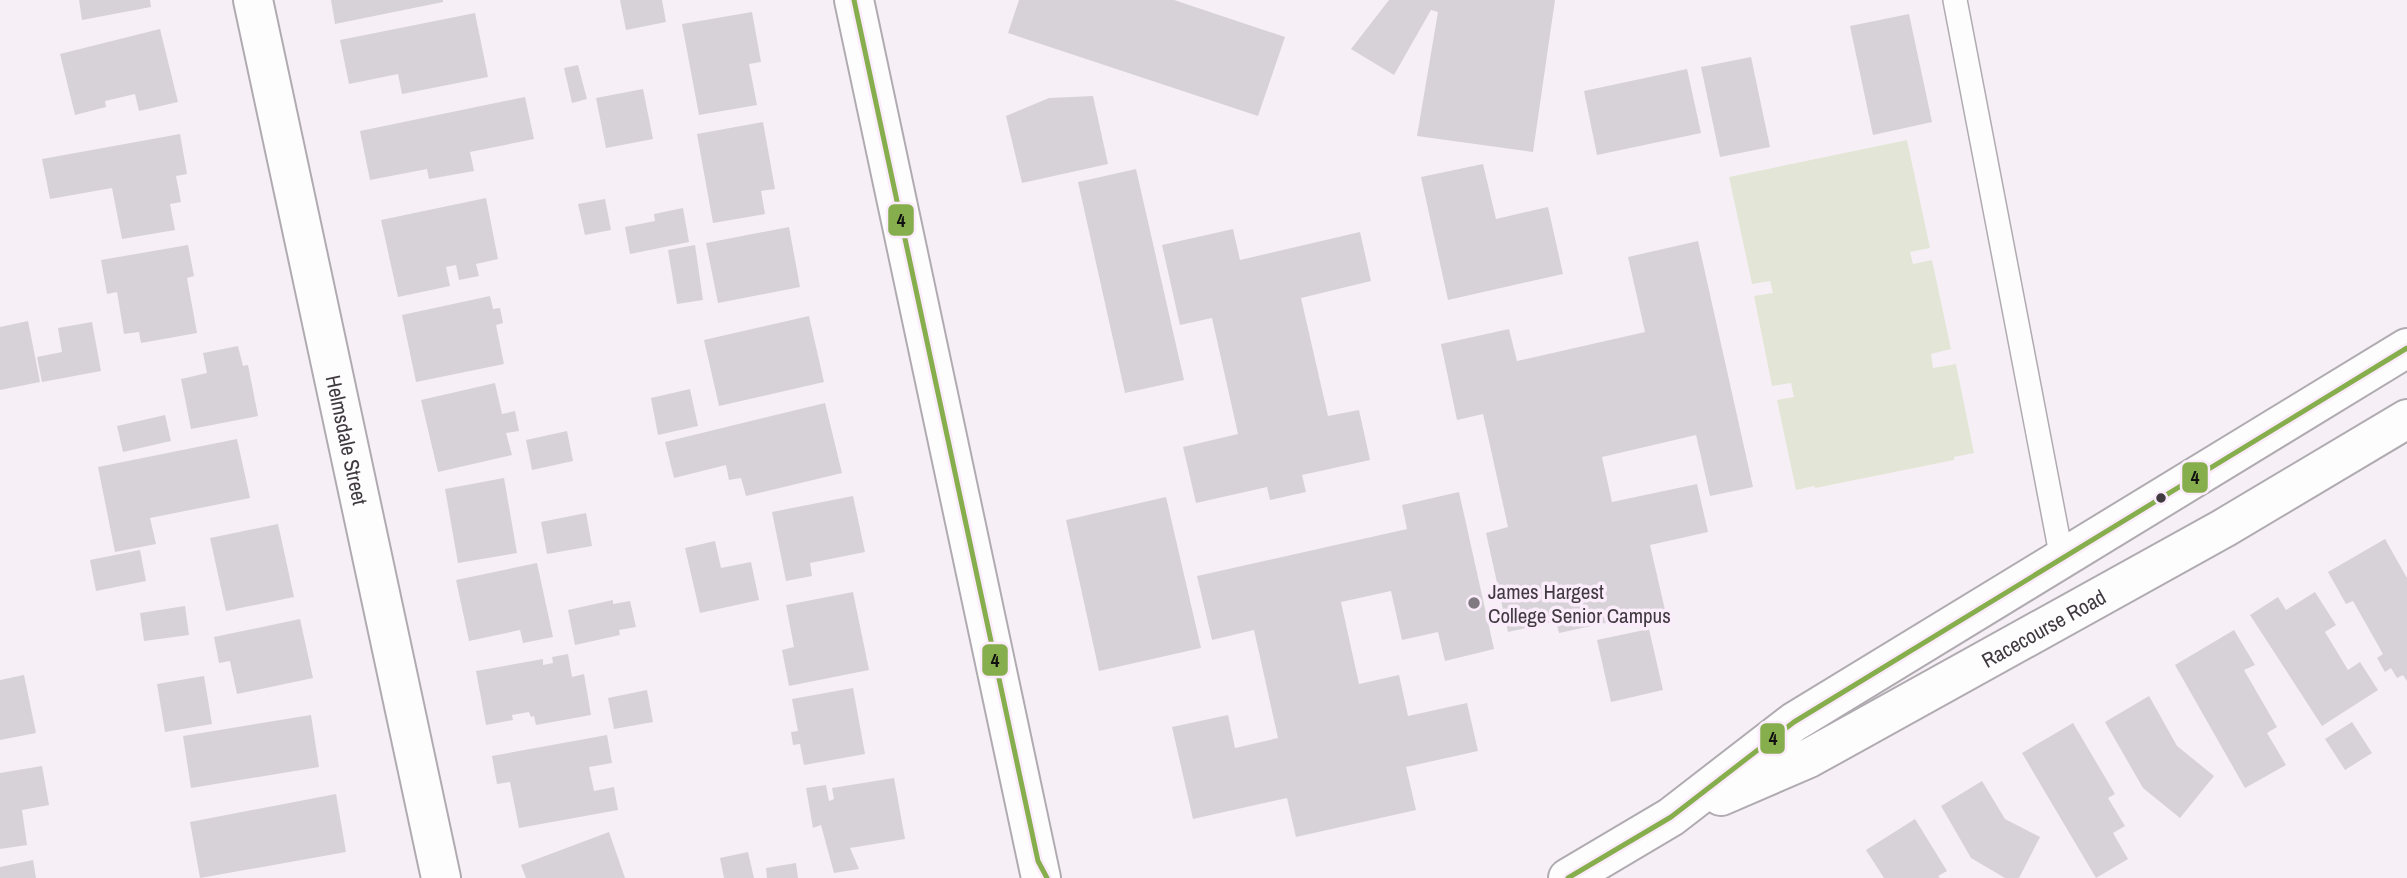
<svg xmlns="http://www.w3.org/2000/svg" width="2407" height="878" font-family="'Archivo Narrow',sans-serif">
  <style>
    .green { fill: #e3e6d6 }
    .building { fill: #d7d2d7 }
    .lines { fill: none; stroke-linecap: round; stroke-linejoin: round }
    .service-casing { stroke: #b0abb0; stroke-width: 26 }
    .minor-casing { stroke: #b0abb0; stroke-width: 42 }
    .tertiary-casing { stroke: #b0abb0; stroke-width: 42 }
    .service { stroke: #fefdfe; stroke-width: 23 }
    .minor { stroke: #fefdfe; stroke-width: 38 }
    .tertiary { stroke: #fefdfe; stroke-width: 38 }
    .bus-1-casing { stroke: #faecfa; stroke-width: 10 }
    .bus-1 { stroke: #87ae4d; stroke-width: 5 }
    .bus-dot { fill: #403a40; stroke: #faecfa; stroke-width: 2.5 }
    .poi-dot { fill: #807a80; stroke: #faecfa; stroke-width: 2.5 }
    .labels { text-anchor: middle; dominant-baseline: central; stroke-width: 7; stroke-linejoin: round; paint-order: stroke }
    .street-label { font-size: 21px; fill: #403a40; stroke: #faecfa }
    .poi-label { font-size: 21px; fill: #403a40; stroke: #faecfa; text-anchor: start }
    .line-badge { stroke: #faecfa; stroke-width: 2.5 }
    .pale-badge-label { font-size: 19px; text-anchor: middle; font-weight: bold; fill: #111 }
  </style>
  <rect width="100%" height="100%" fill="#f6f0f6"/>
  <polygon class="green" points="1907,140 1930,248 1910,252 1913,264 1932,260 1951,349 1931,354 1933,368 1956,364 1974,453 1954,457 1954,460 1815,488 1814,486 1796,490 1777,400 1794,397 1791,383 1772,386 1754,296 1773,293 1770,281 1752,284 1729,177"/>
  <g class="building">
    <polygon points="79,0 150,0 151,7 82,20"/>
    <polygon points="331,0 443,0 443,2 335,24"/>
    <polygon points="620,0 662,0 666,22 626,30"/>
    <polygon points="1019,0 1174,0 1285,37 1258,116 1008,33"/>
    <polygon points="1389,0 1555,0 1533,152 1417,136 1438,12 1431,10 1394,75 1351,49"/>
    <polygon points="752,12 761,62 749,64 757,105 699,115 682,24"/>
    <polygon points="475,13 488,77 402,94 398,74 349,84 340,40"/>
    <polygon points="1909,14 1932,122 1873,135 1850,26"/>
    <polygon points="160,29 178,102 139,111 135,94 105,101 106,107 75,115 60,54"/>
    <polygon points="1751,57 1770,147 1720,157 1701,67"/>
    <polygon points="578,65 587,99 572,103 564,68"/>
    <polygon points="1687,69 1701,133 1597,155 1584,91"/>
    <polygon points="643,89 653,139 606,148 596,98"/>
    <polygon points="1093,96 1108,164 1022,183 1006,116 1049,98"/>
    <polygon points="525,97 534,139 470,152 474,171 429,179 427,169 370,180 360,131"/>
    <polygon points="763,122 775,189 761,191 765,214 713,223 697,134"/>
    <polygon points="180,134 187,174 176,176 181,202 170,204 175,230 122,239 112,188 50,199 42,159"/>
    <polygon points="1483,164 1496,219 1548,207 1563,274 1448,300 1421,177"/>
    <polygon points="1136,169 1184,380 1125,393 1078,182"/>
    <polygon points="486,198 498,259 476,264 479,276 459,280 456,265 446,267 450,286 398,297 381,220"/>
    <polygon points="605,199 611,230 585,235 578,204"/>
    <polygon points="683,208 689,242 630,254 625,227 655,221 654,214"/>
    <polygon points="789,227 800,287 718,303 706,243"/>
    <polygon points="1233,229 1240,260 1360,232 1371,281 1301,298 1328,416 1359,410 1370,460 1302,475 1306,492 1270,500 1267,487 1196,503 1183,447 1238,434 1212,318 1180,325 1162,245"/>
    <polygon points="1698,241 1753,487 1710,496 1696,435 1602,457 1612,502 1697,484 1708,532 1650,545 1665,610 1559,633 1556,621 1508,632 1486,533 1508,527 1483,414 1457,420 1441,344 1509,329 1517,361 1645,332 1628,257"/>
    <polygon points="188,245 194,276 187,278 197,333 141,343 139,332 124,334 117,292 107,294 101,260"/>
    <polygon points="695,245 703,300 677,304 668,250"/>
    <polygon points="490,296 493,309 500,308 503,323 496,325 504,364 416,382 402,315"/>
    <polygon points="809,316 824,382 719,406 704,340"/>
    <polygon points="28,321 40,382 0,390 0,327"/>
    <polygon points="92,322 101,371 42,382 37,357 62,352 58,328"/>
    <polygon points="238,346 243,366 248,365 258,416 191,429 181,379 207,373 203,353"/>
    <polygon points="495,383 502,414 515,411 519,431 506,433 512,455 438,472 421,400"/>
    <polygon points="690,389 698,426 658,435 651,398"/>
    <polygon points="825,403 842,473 746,496 741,478 729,480 726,465 674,478 665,442"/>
    <polygon points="165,415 171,441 123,452 117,426"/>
    <polygon points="567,431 573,461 532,470 526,440"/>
    <polygon points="237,439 250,498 150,518 156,544 115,552 98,467"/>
    <polygon points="504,478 517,553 458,563 445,489"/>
    <polygon points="1459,492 1494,649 1445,661 1438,632 1402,640 1391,591 1341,602 1359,684 1399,675 1408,716 1467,703 1478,751 1406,767 1416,810 1296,837 1287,798 1193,819 1172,727 1228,715 1235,748 1278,738 1254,630 1212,640 1197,576 1407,529 1402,505"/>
    <polygon points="853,496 865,552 810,563 812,576 786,581 772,512"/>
    <polygon points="1166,497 1201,648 1099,671 1066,520"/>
    <polygon points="586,513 592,546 547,554 541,522"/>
    <polygon points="278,524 294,597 226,611 210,538"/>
    <polygon points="2385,539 2407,578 2407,681 2403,675 2397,678 2391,668 2385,672 2377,658 2383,654 2353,601 2346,604 2328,572"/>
    <polygon points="715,541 721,568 751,562 759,600 700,613 685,548"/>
    <polygon points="140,550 146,581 96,591 90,560"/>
    <polygon points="537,563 553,637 523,643 520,630 469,641 456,580"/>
    <polygon points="853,592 869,670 789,686 782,650 794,647 786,605"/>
    <polygon points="2315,592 2336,625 2325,632 2348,670 2360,662 2378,690 2322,726 2250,615 2278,597 2286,610"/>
    <polygon points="613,600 613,604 630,601 636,627 619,630 620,635 575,645 568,610"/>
    <polygon points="185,606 189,635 144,641 140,613"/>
    <polygon points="300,619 313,678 237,694 230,661 219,663 214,637"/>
    <polygon points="1649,629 1663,690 1611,702 1597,640"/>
    <polygon points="2234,630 2255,665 2244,670 2277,727 2267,733 2286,765 2245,788 2175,665"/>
    <polygon points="568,654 572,677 584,674 591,715 536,725 534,716 531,717 529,712 512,715 513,720 486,725 476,671 543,659 543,665 553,663 552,657"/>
    <polygon points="24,675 36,733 0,740 0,680"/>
    <polygon points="204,676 212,724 165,732 157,684"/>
    <polygon points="853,688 865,754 804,765 800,744 793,745 791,732 798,731 792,699"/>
    <polygon points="647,690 653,722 614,729 608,698"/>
    <polygon points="2149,696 2177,746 2214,776 2180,818 2143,788 2105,722"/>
    <polygon points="311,715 319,767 191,788 183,736"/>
    <polygon points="2352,722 2372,753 2345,770 2325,739"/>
    <polygon points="2073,723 2115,794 2108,798 2125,826 2113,833 2128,859 2096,878 2022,753"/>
    <polygon points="607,735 612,763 589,767 594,791 614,787 618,810 519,828 510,782 497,784 492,756"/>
    <polygon points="42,766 49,805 22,810 27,845 0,849 0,773"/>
    <polygon points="894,778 905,839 850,848 859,869 834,873 821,825 813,828 806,788 826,785 829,801 834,799 832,788"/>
    <polygon points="1982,781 2005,819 2040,837 2019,878 2005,878 1971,858 1941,806"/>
    <polygon points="336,794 346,852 200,878 190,822"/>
    <polygon points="1915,819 1947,871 1938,876 1940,878 1884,878 1866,850"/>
    <polygon points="609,832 625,878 526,878 521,865"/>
    <polygon points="748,852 754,878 724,878 720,858"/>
    <polygon points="33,860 36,878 0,878 0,867"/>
    <polygon points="796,863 798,878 767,878 766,868"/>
  </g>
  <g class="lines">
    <g class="service-casing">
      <polyline id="service" points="1955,0 2062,559"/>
    </g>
    <g class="minor-casing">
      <g id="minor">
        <path id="s1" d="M253,0l188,878"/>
      </g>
    </g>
    <g class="tertiary-casing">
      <g id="tertiary">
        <polyline points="854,0 1041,878"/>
        <path id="s2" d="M1721,796l88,-38 415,-230 183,-109"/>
        <polyline points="1568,878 1671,817 1794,722 2407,348"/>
      </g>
    </g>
    <use href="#service" class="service"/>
    <use href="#minor" class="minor"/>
    <use href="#tertiary" class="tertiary"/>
    <g class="bus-1-casing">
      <g id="bus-1">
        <polyline points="854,0 1038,861 1047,878"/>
        <polyline points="1568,878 1671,817 1794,722 2407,348"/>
      </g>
    </g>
    <use href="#bus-1" class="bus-1"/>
  </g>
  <circle class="bus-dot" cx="2161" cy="498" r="6"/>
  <circle class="poi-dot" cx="1474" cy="603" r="7"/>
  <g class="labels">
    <g class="street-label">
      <text stroke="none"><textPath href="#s1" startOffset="450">Helmsdale Street</textPath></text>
      <text stroke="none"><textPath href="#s2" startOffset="364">Racecourse Road</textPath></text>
    </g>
    <g class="poi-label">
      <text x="1488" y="591">James Hargest<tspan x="1488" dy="24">College Senior Campus</tspan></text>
    </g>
  </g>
  <g class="line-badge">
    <rect x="887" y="203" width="28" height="34" rx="7" fill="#87ae4d"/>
    <rect x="2181" y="461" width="28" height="33" rx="7" fill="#87ae4d"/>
    <rect x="981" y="643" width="28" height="34" rx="7" fill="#87ae4d"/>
    <rect x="1759" y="722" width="27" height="33" rx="7" fill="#87ae4d"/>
  </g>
  <g class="pale-badge-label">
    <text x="901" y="227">4</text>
    <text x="2195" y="484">4</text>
    <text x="995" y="667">4</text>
    <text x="1773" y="745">4</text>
  </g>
</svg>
